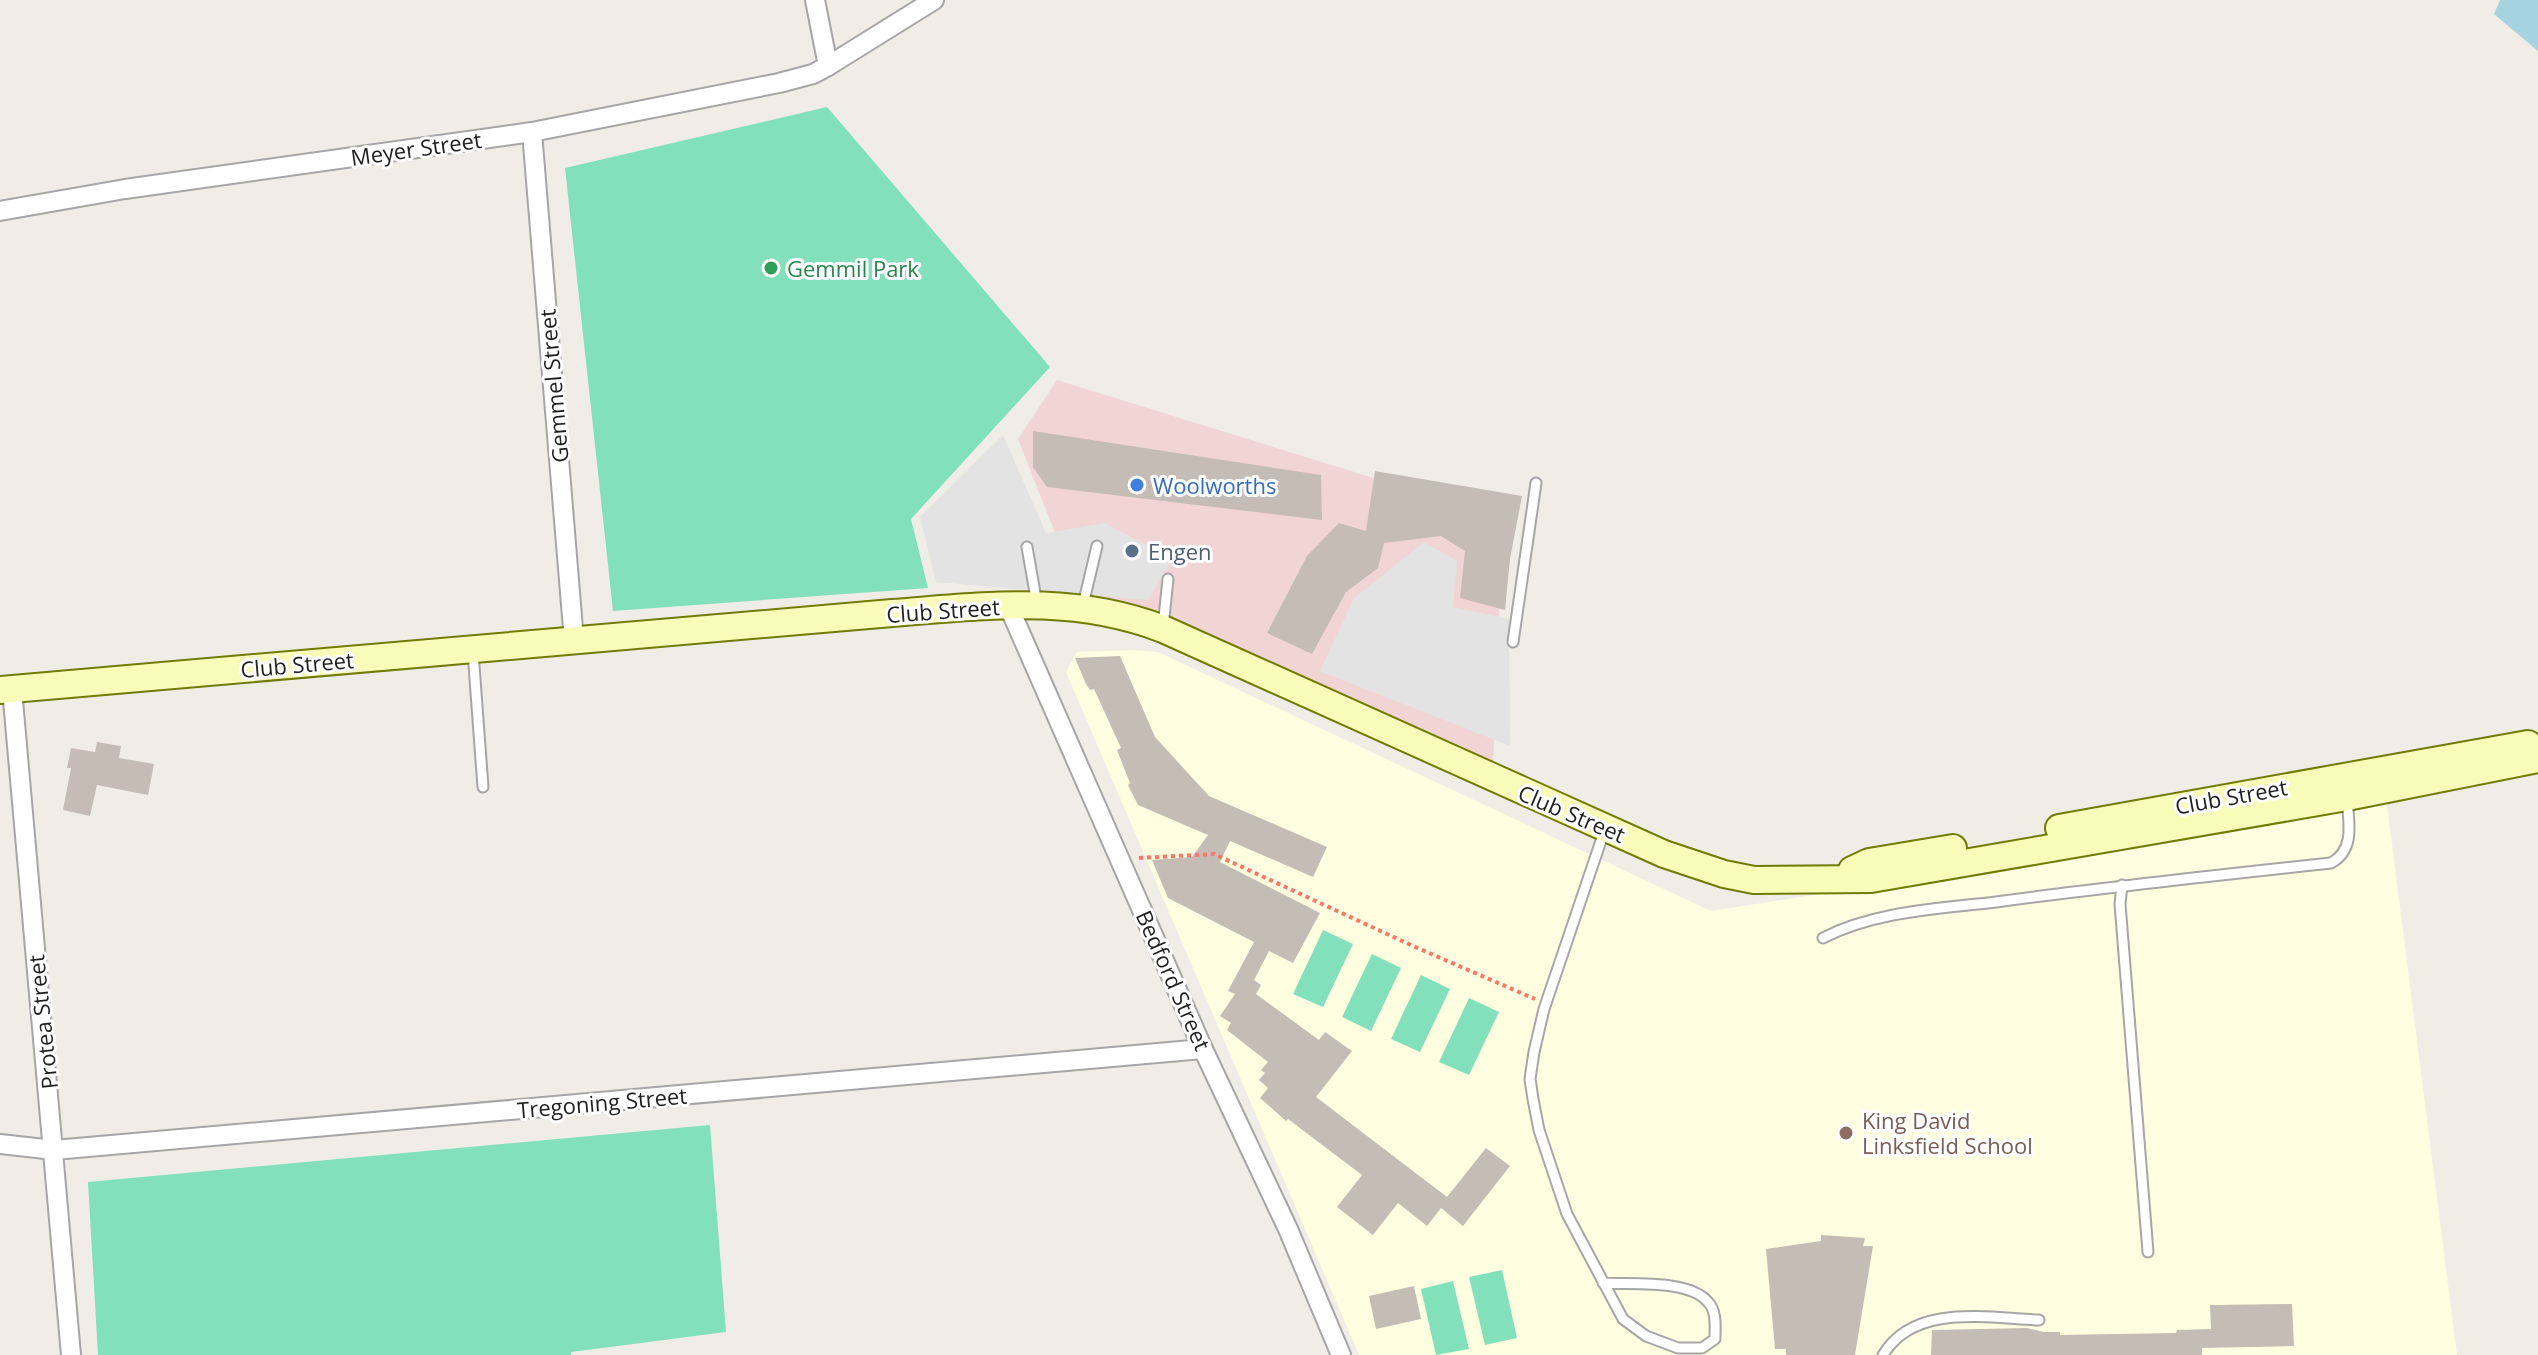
<svg xmlns="http://www.w3.org/2000/svg" width="2538" height="1355" font-family="'Open Sans',sans-serif">
  <style>
    .commercial { fill: #f1d5d5 }
    .education { fill: #fffee0 }
    .pitch { fill: #82e1bb }
    .parking { fill: #e3e3e3 }
    .water { fill: #a5d3df }
    .building { fill: #c5bcb5 }
    .lines { fill: none; stroke-linecap: round; stroke-linejoin: round }
    .lane-casing { stroke: #a6a6a6; stroke-width: 13 }
    .street-casing { stroke: #a6a6a6; stroke-width: 22 }
    .secondary-casing { stroke: #707b02; stroke-width: 30 }
    .path { stroke: #fd766a; stroke-width: 4; stroke-dasharray: 4 4; stroke-linecap: butt }
    .lane { stroke: #fff; stroke-width: 9 }
    .street { stroke: #fff; stroke-width: 18 }
    .secondary { stroke: #f9fbb9; stroke-width: 26 }
    .leisure-dot { fill: #2e9e5b; stroke: #fff; stroke-width: 3 }
    .shop-dot { fill: #3f7fe0; stroke: #fff; stroke-width: 3 }
    .service-dot { fill: #5c6f8a; stroke: #fff; stroke-width: 3 }
    .education-dot { fill: #8d6e63; stroke: #fff; stroke-width: 3 }
    .labels { text-anchor: middle; dominant-baseline: central; stroke-width: 6; stroke-linejoin: round; paint-order: stroke }
    .street-label { font-size: 22px; fill: #1f1f1f; stroke: #fff }
    .leisure-label { font-size: 22px; fill: #27864d; stroke: #fff; text-anchor: start }
    .shop-label { font-size: 22px; fill: #366cbe; stroke: #fff; text-anchor: start }
    .service-label { font-size: 22px; fill: #4e5e75; stroke: #fff; text-anchor: start }
    .education-label { font-size: 22px; fill: #785e54; stroke: #fff; text-anchor: start }
  </style>
  <rect width="100%" height="100%" fill="#f0ede6"/>
  <polygon class="commercial" points="1057,380 1503,518 1493,766 1076,586 1018,439"/>
  <polygon class="education" points="1132,650 1158,652 1711,911 2387,805 2457,1355 1359,1355 1066,672 1077,652"/>
  <g class="pitch">
    <polygon points="827,107 1050,367 911,519 928,588 613,611 565,168"/>
    <polygon points="1323,930 1353,944 1323,1007 1293,994"/>
    <polygon points="1372,954 1401,968 1371,1031 1342,1017"/>
    <polygon points="1421,975 1450,989 1420,1052 1391,1039"/>
    <polygon points="1469,998 1499,1012 1469,1075 1439,1062"/>
    <polygon points="710,1125 726,1332 571,1352 571,1355 98,1355 88,1182"/>
    <polygon points="1502,1270 1517,1338 1485,1345 1469,1277"/>
    <polygon points="1453,1281 1469,1349 1436,1355 1421,1289"/>
  </g>
  <g class="parking">
    <polygon points="1003,435 1046,533 1105,523 1173,559 1148,600 936,582 920,517"/>
    <polygon points="1424,542 1457,561 1453,607 1509,619 1510,746 1320,671 1354,598"/>
  </g>
  <polygon class="water" points="2500,0 2538,0 2538,51 2494,14"/>
  <g class="building">
    <polygon points="1033,431 1321,475 1322,520 1047,487 1033,467"/>
    <polygon points="1375,471 1522,496 1510,559 1505,610 1460,598 1465,551 1441,536 1384,543 1378,568 1346,592 1312,654 1267,633 1307,556 1339,523 1366,531"/>
    <polygon points="1120,656 1155,737 1209,796 1327,847 1313,877 1230,841 1220,862 1320,913 1293,963 1269,951 1254,980 1261,985 1256,994 1319,1040 1325,1032 1352,1051 1316,1097 1447,1197 1486,1148 1510,1166 1463,1226 1441,1208 1427,1226 1398,1203 1373,1235 1337,1207 1362,1175 1288,1119 1286,1121 1260,1098 1268,1088 1259,1080 1265,1073 1261,1070 1268,1062 1227,1030 1231,1023 1220,1016 1235,994 1228,991 1254,942 1168,898 1152,860 1192,857 1208,835 1138,805 1128,785 1130,783 1117,750 1121,748 1094,689 1090,690 1086,684 1075,658"/>
    <polygon points="97,742 121,746 119,758 154,764 148,795 97,785 90,816 63,810 71,768 67,768 71,748 95,752"/>
    <polygon points="1821,1235 1865,1238 1863,1246 1873,1246 1855,1355 1786,1355 1786,1349 1775,1349 1766,1249 1821,1241"/>
    <polygon points="1414,1286 1421,1319 1376,1329 1369,1296"/>
    <polygon points="2292,1304 2294,1346 2202,1348 2202,1355 1931,1355 1932,1330 2027,1328 2044,1332 2060,1332 2060,1335 2176,1333 2177,1330 2211,1329 2210,1305"/>
  </g>
  <g class="lines">
    <g class="lane-casing">
      <g id="lane">
        <polyline points="1027,547 1037,604"/>
        <polyline points="1083,605 1097,546"/>
        <polyline points="1163,627 1168,579"/>
        <polyline points="1513,642 1536,483"/>
        <polyline points="473,652 483,787"/>
        <polyline points="2122,885 2120,904 2148,1252"/>
        <path d="M1823,938c53,-27 115,-29 173,-36 111,-15 223,-27 335,-39 24,-13 18,-40 16,-63"/>
        <path d="M1603,1283c28,2 86,-4 105,19 9,9 7,25 7,37l-13,9h-24l-32,-12 -23,-17 -56,-105 -28,-84 -6,-31 -3,-20 4,-27 10,-43 60,-177"/>
        <path d="M1883,1355c31,-52 105,-37 156,-35"/>
      </g>
    </g>
    <g class="street-casing">
      <g id="street">
        <polyline points="815,0 828,66"/>
        <polyline points="532,132 574,641"/>
        <polyline points="0,211 125,189 532,132 779,83 813,74 828,66 934,0"/>
        <polyline points="1008,605 1203,1049 1288,1229 1341,1355"/>
        <polyline points="12,689 71,1355"/>
        <polyline points="0,1144 54,1150 1203,1049"/>
      </g>
    </g>
    <g class="secondary-casing">
      <g id="secondary">
        <path d="M0,690l892,-77c94,-7 180,-19 271,16l501,225 60,20 30,6 117,-1 476,-82 191,-38"/>
        <polyline points="2059,828 2528,744"/>
        <polyline points="1852,870 1869,862 1953,848"/>
      </g>
    </g>
    <polyline class="path" points="1139,858 1214,854 1413,946 1535,999"/>
    <use href="#lane" class="lane"/>
    <use href="#street" class="street"/>
    <use href="#secondary" class="secondary"/>
  </g>
  <circle class="leisure-dot" cx="771" cy="268" r="8"/>
  <circle class="shop-dot" cx="1137" cy="485" r="8"/>
  <circle class="service-dot" cx="1132" cy="551" r="8"/>
  <circle class="education-dot" cx="1846" cy="1133" r="8"/>
  <g class="labels">
    <g class="street-label">
      <text transform="translate(416 148) rotate(-8)">Meyer Street</text>
      <text transform="translate(553 386) rotate(-95)">Gemmel Street</text>
      <text transform="translate(943 610) rotate(-4)">Club Street</text>
      <text transform="translate(297 664) rotate(-5)">Club Street</text>
      <text transform="translate(2231 796) rotate(-10)">Club Street</text>
      <text transform="translate(1572 813) rotate(23)">Club Street</text>
      <text transform="translate(1174 980) rotate(66)">Bedford Street</text>
      <text transform="translate(42 1022) rotate(-96)">Protea Street</text>
      <text transform="translate(602 1102) rotate(-5)">Tregoning Street</text>
    </g>
    <g class="leisure-label">
      <text x="787" y="268">Gemmil Park</text>
    </g>
    <g class="shop-label">
      <text x="1153" y="485">Woolworths</text>
    </g>
    <g class="service-label">
      <text x="1148" y="551">Engen</text>
    </g>
    <g class="education-label">
      <text x="1862" y="1120">King David<tspan x="1862" dy="25">Linksfield School</tspan></text>
    </g>
  </g>
</svg>
